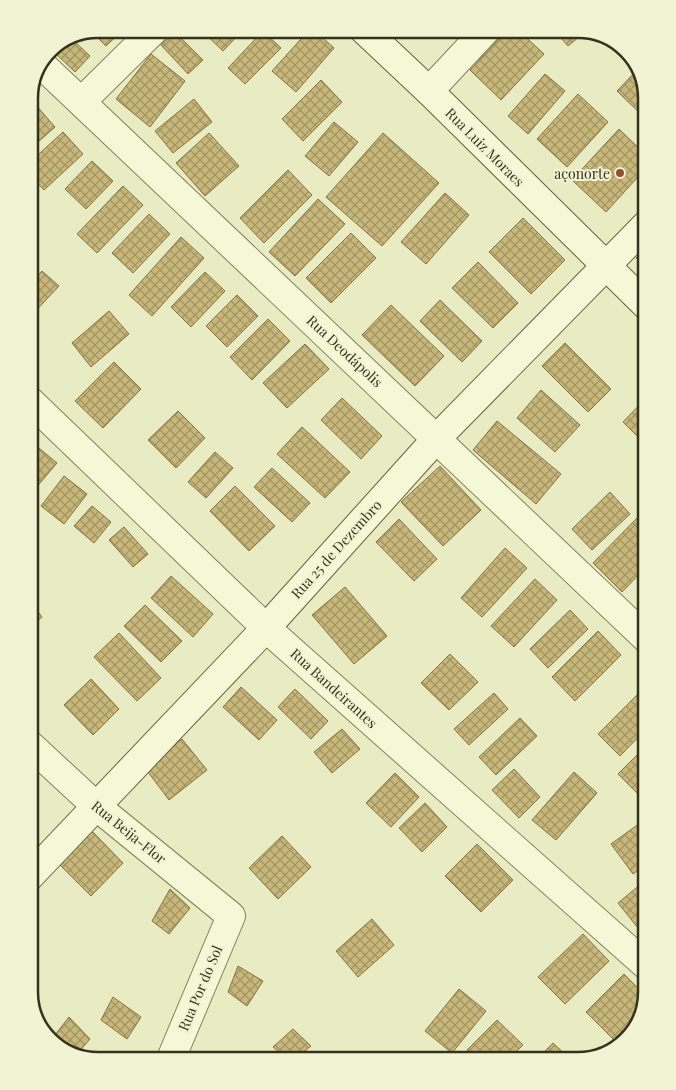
<svg xmlns="http://www.w3.org/2000/svg" width="676" height="1090" font-family="'Playfair Display',serif">
  <style>
    .building { fill: url(#building-cross-hatch); stroke: #837442 }
    .lines { fill: none; stroke-linecap: round; stroke-linejoin: round }
    .street-casing { stroke: #85815b; stroke-width: 30 }
    .secondary-casing { stroke: #67613e; stroke-width: 30 }
    .street { stroke: #f5f7d6; stroke-width: 28 }
    .secondary { stroke: #f5f7d6; stroke-width: 28 }
    .poi-dot { fill: #91522e; stroke: #f1f3d2; stroke-width: 2 }
    .labels { text-anchor: middle; dominant-baseline: central; stroke-width: 4; stroke-linejoin: round; paint-order: stroke }
    .street-label { font-size: 14px; fill: #35321e; stroke: #f1f3d2 }
    .poi-label { font-size: 14px; fill: #35321e; stroke: #f1f3d2; text-anchor: end }
    .rim { fill: none; stroke: #35321e; stroke-width: 2.5 }
  </style>
  <defs>
    <pattern id="building-cross-hatch" width="8" height="8" patternUnits="userSpaceOnUse" patternTransform="scale(1.25)"><rect width="8" height="8" fill="#c8b77a"/><path d="M0 0l8 8M0 8l8-8" fill="none" stroke="#a39563"/></pattern>
  </defs>
  <rect width="100%" height="100%" fill="#e9ecc3"/>
  <g class="building">
    <polygon points="98,29 124,29 106,46 91,31"/>
    <polygon points="200,29 244,29 223,51"/>
    <polygon points="310,29 313,29 334,48 296,92 272,71"/>
    <polygon points="508,29 517,29 544,54 501,100 470,70"/>
    <polygon points="553,29 582,29 585,32 568,46"/>
    <polygon points="263,31 281,48 245,84 228,68"/>
    <polygon points="175,32 203,60 188,74 161,45"/>
    <polygon points="72,39 90,56 75,72 53,51 58,45"/>
    <polygon points="151,54 185,81 150,127 116,99"/>
    <polygon points="636,71 642,77 647,98 647,120 617,91"/>
    <polygon points="545,74 565,91 528,134 508,116"/>
    <polygon points="321,80 342,102 303,141 282,119"/>
    <polygon points="578,94 608,122 567,167 537,139"/>
    <polygon points="194,99 212,122 173,153 155,131"/>
    <polygon points="35,104 55,127 29,150 29,109"/>
    <polygon points="334,122 358,142 329,176 305,156"/>
    <polygon points="619,129 647,156 647,167 606,212 572,180"/>
    <polygon points="63,132 83,154 44,190 29,174 29,163"/>
    <polygon points="209,133 239,166 205,196 176,163"/>
    <polygon points="383,133 439,183 382,246 326,197"/>
    <polygon points="92,161 113,181 86,209 65,189"/>
    <polygon points="288,170 312,195 264,243 240,218"/>
    <polygon points="123,186 143,205 97,253 77,234"/>
    <polygon points="445,193 469,215 426,264 401,242"/>
    <polygon points="318,199 345,224 295,276 269,252"/>
    <polygon points="149,214 170,234 133,273 112,253"/>
    <polygon points="523,218 565,260 531,294 489,252"/>
    <polygon points="351,233 376,258 331,303 306,278"/>
    <polygon points="181,237 204,258 152,316 129,295"/>
    <polygon points="647,247 647,269 636,258"/>
    <polygon points="478,262 518,303 493,328 452,288"/>
    <polygon points="42,271 59,286 29,318 29,285"/>
    <polygon points="205,272 225,291 191,327 171,307"/>
    <polygon points="237,295 258,316 227,347 206,326"/>
    <polygon points="440,300 482,341 462,362 420,321"/>
    <polygon points="391,305 444,356 415,386 362,335"/>
    <polygon points="109,311 129,334 91,367 72,343"/>
    <polygon points="268,319 290,341 252,380 230,357"/>
    <polygon points="565,343 611,389 588,412 542,366"/>
    <polygon points="305,344 329,369 287,408 263,383"/>
    <polygon points="114,362 141,389 103,428 75,401"/>
    <polygon points="541,390 580,425 555,452 517,418"/>
    <polygon points="647,397 647,436 642,441 623,422"/>
    <polygon points="342,398 382,436 361,459 321,420"/>
    <polygon points="178,411 205,438 176,468 148,440"/>
    <polygon points="497,421 561,474 536,504 473,450"/>
    <polygon points="302,427 350,472 325,498 277,454"/>
    <polygon points="34,444 57,463 29,496 29,451"/>
    <polygon points="215,452 233,468 206,498 188,482"/>
    <polygon points="440,466 481,510 443,546 401,502"/>
    <polygon points="272,468 310,503 292,522 254,487"/>
    <polygon points="64,476 87,494 64,524 41,506"/>
    <polygon points="235,486 275,526 249,551 210,511"/>
    <polygon points="610,492 630,514 592,550 572,529"/>
    <polygon points="92,506 111,522 94,543 74,526"/>
    <polygon points="637,518 647,527 647,566 622,592 593,563"/>
    <polygon points="399,519 437,559 414,581 376,542"/>
    <polygon points="124,527 148,554 133,567 109,540"/>
    <polygon points="505,548 527,568 482,617 461,598"/>
    <polygon points="171,576 213,614 193,637 151,598"/>
    <polygon points="535,579 557,600 514,647 491,626"/>
    <polygon points="345,587 387,636 354,664 312,615"/>
    <polygon points="29,600 42,617 29,628"/>
    <polygon points="145,605 182,641 161,662 124,626"/>
    <polygon points="570,610 588,629 548,668 530,649"/>
    <polygon points="598,631 621,655 575,701 552,677"/>
    <polygon points="119,633 161,678 137,701 94,657"/>
    <polygon points="450,654 478,682 449,710 421,683"/>
    <polygon points="91,679 119,709 93,735 64,705"/>
    <polygon points="647,685 647,728 620,756 598,734"/>
    <polygon points="241,687 277,720 259,740 223,707"/>
    <polygon points="295,689 328,721 311,739 278,707"/>
    <polygon points="494,693 508,709 469,745 454,729"/>
    <polygon points="520,718 537,736 496,775 479,757"/>
    <polygon points="342,729 360,749 332,773 314,752"/>
    <polygon points="182,739 207,770 169,800 145,768"/>
    <polygon points="647,745 647,799 645,801 618,774"/>
    <polygon points="514,769 540,797 519,818 492,790"/>
    <polygon points="574,772 597,793 556,840 532,820"/>
    <polygon points="395,773 419,797 391,827 366,803"/>
    <polygon points="425,803 447,827 422,852 399,828"/>
    <polygon points="647,818 647,864 633,874 611,844"/>
    <polygon points="89,828 123,863 91,896 56,861"/>
    <polygon points="282,836 311,867 278,899 249,868"/>
    <polygon points="477,844 513,880 481,912 445,876"/>
    <polygon points="647,879 647,928 642,933 618,903"/>
    <polygon points="170,889 190,908 169,934 152,921"/>
    <polygon points="372,919 394,945 358,977 336,951"/>
    <polygon points="583,934 609,961 565,1004 538,977"/>
    <polygon points="238,966 263,981 247,1006 228,992"/>
    <polygon points="624,974 646,996 636,1030 619,1045 586,1012"/>
    <polygon points="459,989 486,1011 452,1053 425,1031"/>
    <polygon points="113,997 141,1017 127,1039 101,1020"/>
    <polygon points="69,1017 90,1039 76,1055 54,1044 51,1040"/>
    <polygon points="497,1020 523,1045 506,1061 479,1061 467,1050"/>
    <polygon points="293,1029 311,1046 292,1061 289,1061 273,1047"/>
    <polygon points="553,1043 572,1061 535,1061"/>
  </g>
  <g class="lines">
    <g class="street-casing">
      <g id="street">
        <polyline points="42,65 647,639"/>
        <polyline points="429,91 487,29"/>
        <polyline points="81,102 155,29"/>
        <polyline points="29,400 266,628 647,966"/>
        <polyline points="29,744 96,806 231,916 170,1061"/>
      </g>
    </g>
    <g class="secondary-casing">
      <g id="secondary">
        <polyline points="363,29 429,91 647,306"/>
        <polyline points="29,877 266,628 437,438 647,224"/>
      </g>
    </g>
    <use href="#street" class="street"/>
    <use href="#secondary" class="secondary"/>
  </g>
  <circle class="poi-dot" cx="620" cy="173" r="5"/>
  <g class="labels">
    <g class="street-label">
      <text transform="translate(485 147) rotate(45)">Rua Luiz Moraes</text>
      <text transform="translate(345 351) rotate(43)">Rua Deodápolis</text>
      <text transform="translate(336 549) rotate(-48)">Rua 25 de Dezembro</text>
      <text transform="translate(334 688) rotate(42)">Rua Bandeirantes</text>
      <text transform="translate(129 832) rotate(39)">Rua Beija-Flor</text>
      <text transform="translate(200 988) rotate(-67)">Rua Por do Sol</text>
    </g>
    <g class="poi-label">
      <text x="610" y="173">açonorte</text>
    </g>
  </g>
  <path d="M0 0H676V1090H0ZM98 38H578A60 60 0 0 1 638 98V992A60 60 0 0 1 578 1052H98A60 60 0 0 1 38 992V98A60 60 0 0 1 98 38Z" fill="#f1f3d2" fill-rule="evenodd"/>
  <path class="rim" d="M98 38H578A60 60 0 0 1 638 98V992A60 60 0 0 1 578 1052H98A60 60 0 0 1 38 992V98A60 60 0 0 1 98 38Z"/>
</svg>
